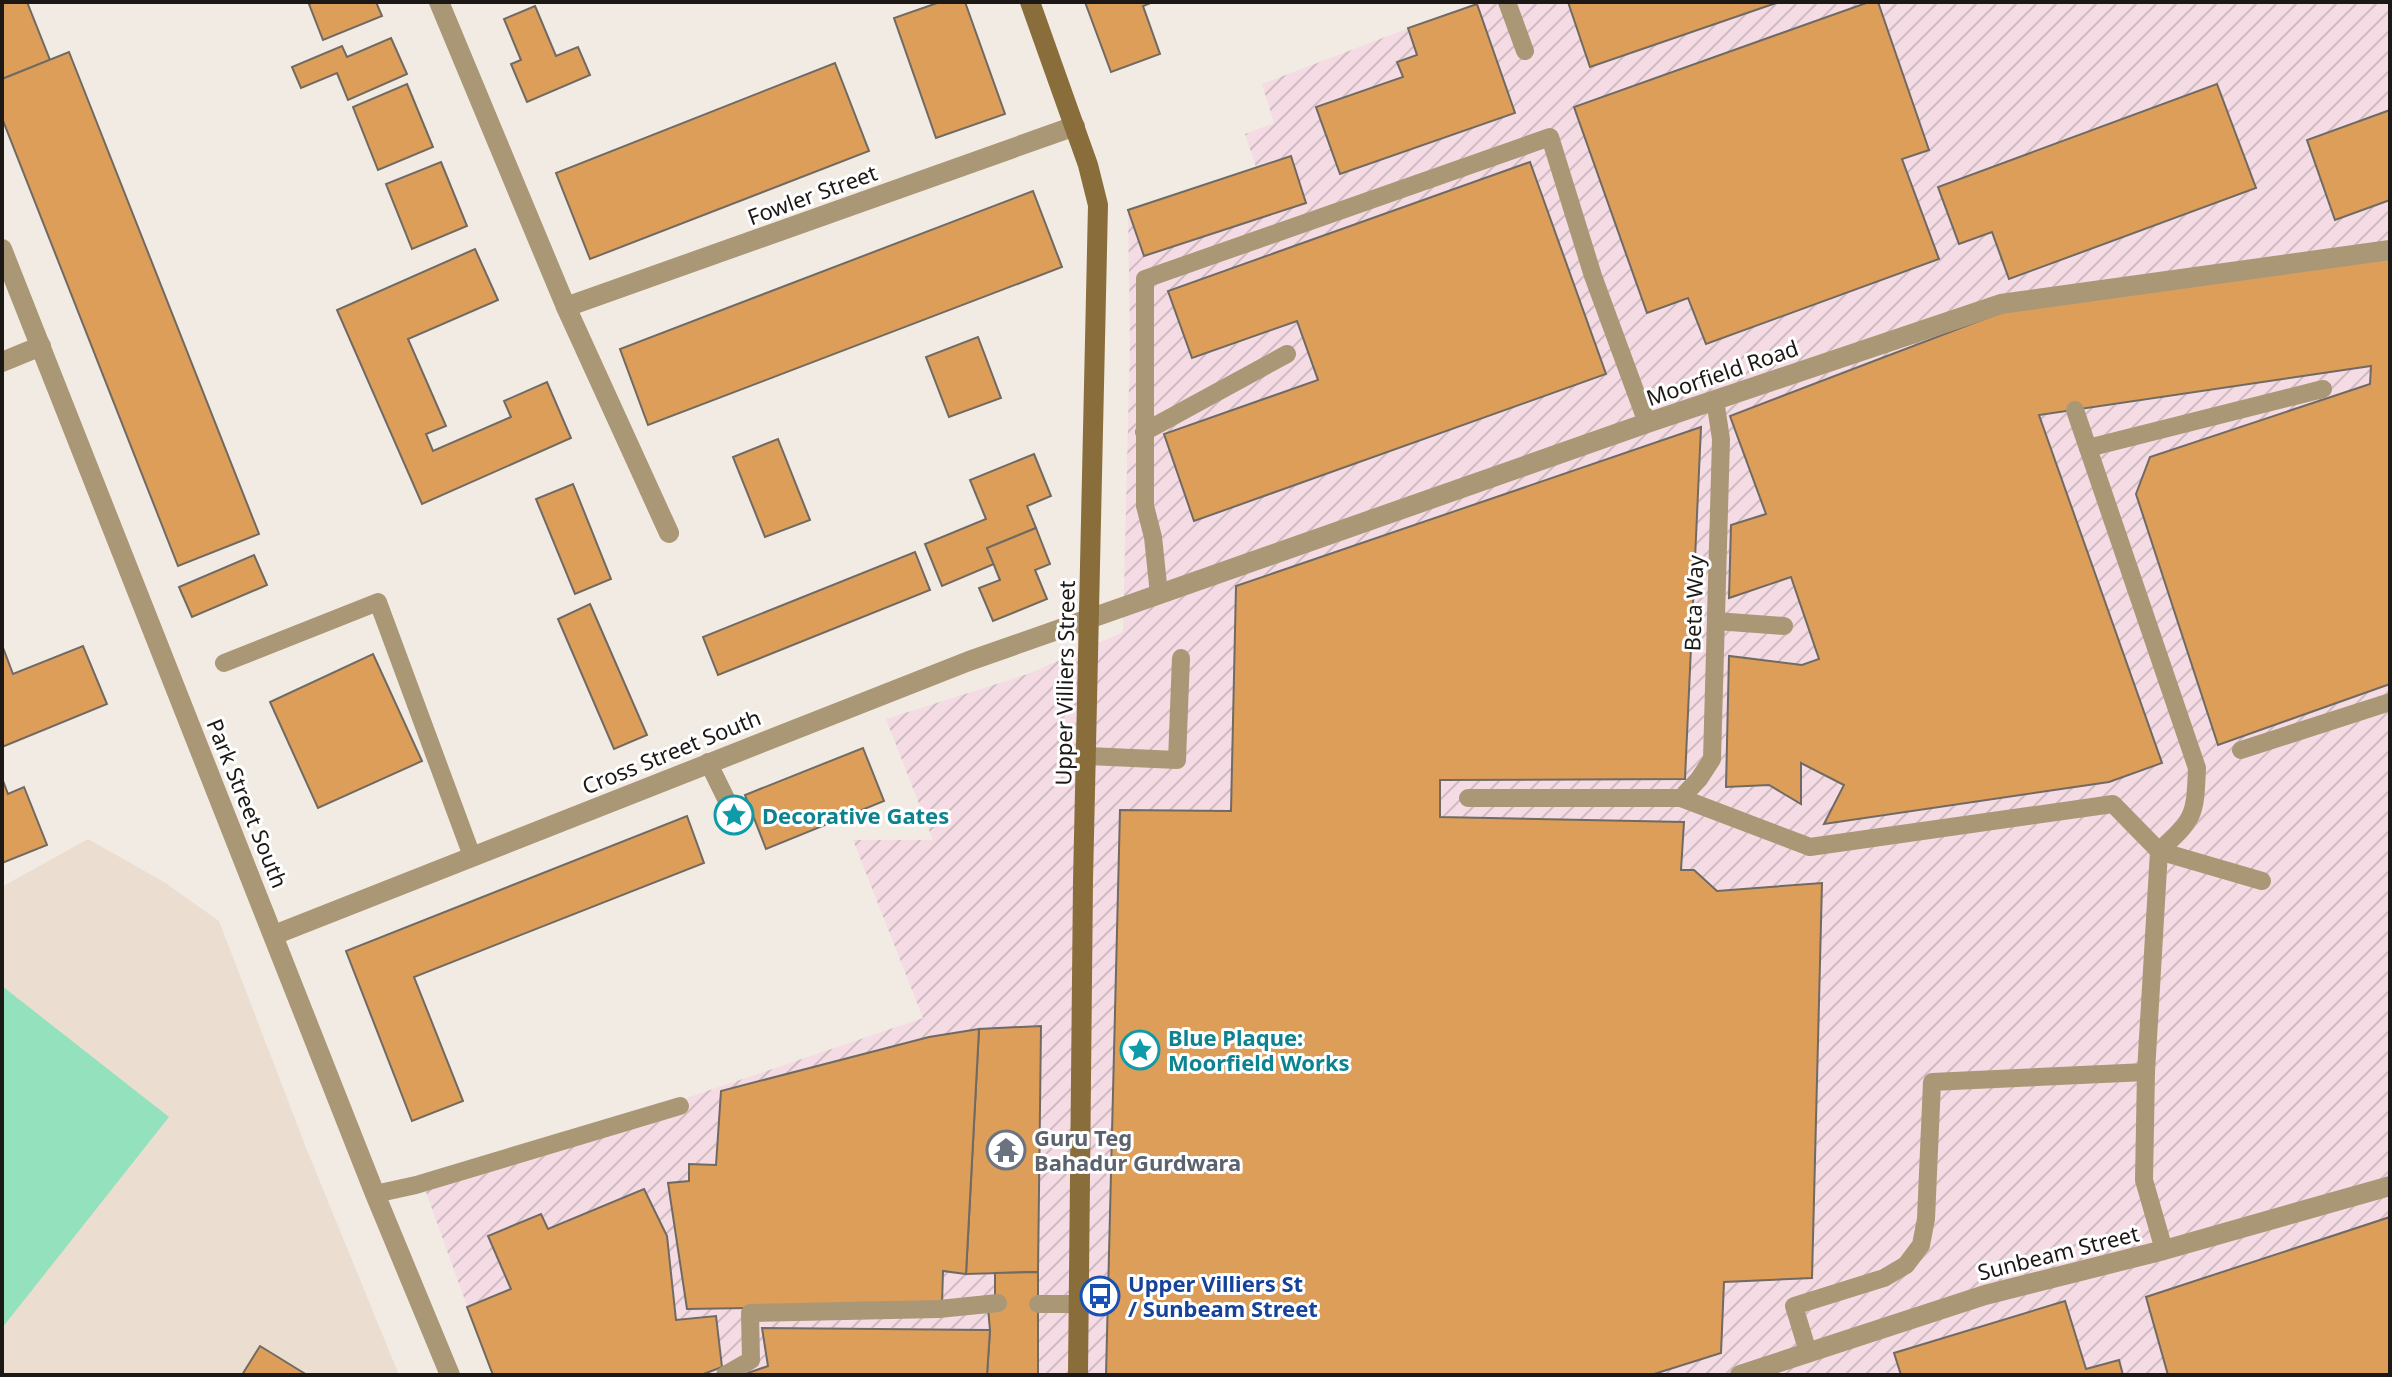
<svg xmlns="http://www.w3.org/2000/svg" width="2392" height="1377" font-family="'Noto Sans',sans-serif">
  <style>
    .industrial { fill: url(#industrial-furrows) }
    .built { fill: #ebded1 }
    .park { fill: #93e2bd }
    .building { fill: #dd9e5a; stroke: #706a63; stroke-width: 2 }
    .lines { fill: none; stroke-linecap: round; stroke-linejoin: round }
    .lane { stroke: #aa9776; stroke-width: 18 }
    .street { stroke: #aa9776; stroke-width: 20 }
    .secondary { stroke: #896e3b; stroke-width: 20 }
    .labels { text-anchor: middle; dominant-baseline: central; stroke-width: 6; stroke-linejoin: round; paint-order: stroke }
    .street-label { font-size: 22px; fill: #1b1815; stroke: #fff }
    .culture-label { font-size: 22px; font-weight: bold; fill: #0d838f; stroke: #fff; text-anchor: start }
    .worship-label { font-size: 22px; font-weight: bold; fill: #5b616d; stroke: #fff; text-anchor: start }
    .transit-label { font-size: 22px; font-weight: bold; fill: #164399; stroke: #fff; text-anchor: start }
  </style>
  <defs>
    <pattern id="industrial-furrows" width="10" height="10" patternUnits="userSpaceOnUse" patternTransform="scale(2)"><rect width="10" height="10" fill="#f4dbe4"/><path d="M-1 1l2-2M0 10L10 0M9 11l2-2" fill="none" stroke="#d1bbc3"/></pattern>
  </defs>
  <rect width="100%" height="100%" fill="#f2ebe3"/>
  <polygon class="industrial" points="1477,2 2390,2 2390,1375 492,1375 424,1187 923,1018 853,840 933,840 886,719 1028,674 1123,632 1130,342 1128,210 1256,167 1245,134 1274,123 1262,84"/>
  <polygon class="built" points="88,839 164,882 219,921 307,1150 399,1375 2,1375 2,889 5,885"/>
  <polygon class="park" points="2,986 169,1117 2,1328"/>
  <g class="building">
    <polygon points="2,2 27,2 50,60 2,79"/>
    <polygon points="314,2 376,2 382,16 323,40 309,4"/>
    <polygon points="940,2 965,2 1005,114 936,138 894,18"/>
    <polygon points="1085,2 1153,2 1143,6 1160,54 1111,72"/>
    <polygon points="1568,2 1779,2 1590,67"/>
    <polygon points="1869,2 1878,2 1929,150 1902,159 1939,259 1706,344 1688,298 1647,313 1574,107"/>
    <polygon points="1477,4 1515,113 1340,174 1316,107 1403,77 1397,62 1417,55 1408,28"/>
    <polygon points="535,6 556,56 578,47 590,75 527,102 511,64 521,60 504,19"/>
    <polygon points="391,38 407,74 348,100 337,73 301,88 292,67 342,46 347,57"/>
    <polygon points="69,52 259,534 178,566 2,118 2,79"/>
    <polygon points="835,63 869,151 590,259 556,173"/>
    <polygon points="407,84 433,147 378,170 353,107"/>
    <polygon points="2217,84 2256,188 2009,279 1992,232 1959,244 1938,187"/>
    <polygon points="2390,110 2390,200 2335,220 2307,140"/>
    <polygon points="1291,156 1306,203 1144,256 1128,210"/>
    <polygon points="441,162 467,226 412,249 386,184"/>
    <polygon points="1530,162 1606,374 1194,521 1164,434 1318,380 1297,321 1192,358 1168,291"/>
    <polygon points="1033,191 1062,267 648,425 620,349"/>
    <polygon points="475,249 498,300 408,339 446,426 426,434 433,451 511,417 504,401 547,382 571,438 422,504 337,310"/>
    <polygon points="2390,257 2390,684 2218,745 2136,494 2150,457 2370,384 2371,366 2039,415 2162,763 2109,782 1824,824 1844,785 1801,763 1801,804 1769,785 1726,787 1729,656 1802,665 1819,659 1791,577 1729,598 1731,525 1766,514 1730,416 2005,311"/>
    <polygon points="978,337 1001,398 949,417 926,357"/>
    <polygon points="1701,427 1685,779 1440,780 1440,817 1684,822 1681,870 1694,870 1717,891 1822,883 1812,1278 1724,1282 1721,1353 1651,1375 1106,1375 1120,810 1231,811 1236,586"/>
    <polygon points="778,439 810,520 765,537 733,457"/>
    <polygon points="1034,454 1051,496 1027,506 1036,528 987,548 994,564 942,586 925,544 986,519 970,480"/>
    <polygon points="573,484 611,579 575,594 536,499"/>
    <polygon points="1036,528 1050,564 1035,570 1047,599 993,621 979,588 1000,580 987,548"/>
    <polygon points="915,552 930,590 718,675 703,637"/>
    <polygon points="254,555 267,585 192,617 179,587"/>
    <polygon points="590,604 647,735 614,749 558,619"/>
    <polygon points="2,645 13,674 83,646 107,704 2,747"/>
    <polygon points="373,654 422,761 318,808 270,702"/>
    <polygon points="863,748 884,801 766,849 745,795"/>
    <polygon points="2,778 8,794 24,787 47,845 2,863"/>
    <polygon points="687,816 704,863 414,977 463,1101 412,1121 346,951"/>
    <polygon points="1041,1026 1038,1272 966,1274 979,1029"/>
    <polygon points="979,1029 966,1274 943,1271 942,1305 687,1309 668,1183 689,1181 689,1164 716,1165 721,1091 929,1037"/>
    <polygon points="644,1189 667,1236 676,1320 716,1316 722,1367 701,1375 493,1375 467,1307 511,1289 488,1236 541,1214 548,1229"/>
    <polygon points="2390,1217 2390,1375 2168,1375 2146,1297"/>
    <polygon points="1038,1272 1038,1375 987,1375 990,1330 988,1308 995,1299 995,1273"/>
    <polygon points="2065,1301 2086,1369 2119,1360 2123,1375 1901,1375 1894,1353"/>
    <polygon points="762,1328 990,1330 987,1375 742,1375 768,1366"/>
    <polygon points="260,1346 307,1375 242,1375"/>
  </g>
  <g class="lines">
    <g class="lane">
      <polyline points="1507,2 1525,51"/>
      <polyline points="1144,432 1287,354"/>
      <polyline points="2088,448 2323,389"/>
      <polyline points="1159,594 1153,537 1145,506 1145,279 1550,137 1593,276 1647,423"/>
      <polyline points="1716,621 1784,626"/>
      <polyline points="224,663 378,602 472,856"/>
      <polyline points="2241,750 2390,702"/>
      <polyline points="1088,756 1177,760 1181,658"/>
      <polyline points="708,762 734,815"/>
      <path d="M1468,798h213l129,49 303,-43 46,47c36,-33 36,-35 38,-83l-122,-358"/>
      <polyline points="1681,798 1699,779 1712,759 1721,439 1715,400"/>
      <polyline points="375,1194 416,1185 680,1106"/>
      <polyline points="2164,1250 2144,1180 2146,1072 2159,851 2262,881"/>
      <polyline points="1038,1304 1080,1304"/>
      <polyline points="1808,1352 1794,1306 1884,1278 1906,1265 1921,1245 1926,1219 1932,1082 2146,1072"/>
      <polyline points="725,1375 751,1360 750,1313 939,1309 998,1303"/>
    </g>
    <g class="street">
      <polyline points="439,2 566,307 1075,126"/>
      <polyline points="2,249 375,1194 450,1375"/>
      <polyline points="566,307 669,533"/>
      <polyline points="2,362 41,346"/>
      <polyline points="274,935 969,661 1647,423 2001,304 2390,250"/>
      <polyline points="1740,1375 1985,1295 2164,1250 2390,1186"/>
    </g>
    <polyline class="secondary" points="1030,2 1088,165 1098,205 1083,881 1078,1375"/>
  </g>
  <defs>
    <g id="sight-ring" transform="scale(2)"><circle r="9.5" fill="#fff" stroke="#0f9aa8" stroke-width="1.5"/><path d="M0-6L1.8-2.2L6-1.7L2.9 1.2L3.7 5.4L0 3.3L-3.7 5.4L-2.9 1.2L-6-1.7L-1.8-2.2Z" fill="#0f9aa8"/></g>
    <g id="temple-ring" transform="scale(2)"><circle r="9.5" fill="#fff" stroke="#6b7280" stroke-width="1.5"/><path d="M0-6L5-2H3V0L6.5 2.5H4V6H1.5V3h-3V6H-4V2.5H-6.5L-3 0V-2H-5Z" fill="#6b7280"/></g>
    <g id="bus-ring" transform="scale(2)"><circle r="9.5" fill="#fff" stroke="#1a4fb4" stroke-width="1.5"/><path d="M-5-6H5V4H4V6H2V4H-2V6H-4V4H-5ZM-3.5-4V0h7V-4ZM-3.5 1.2v1.5H-2V1.2ZM2 1.2v1.5H3.5V1.2Z" fill="#1a4fb4"/></g>
  </defs>
  <g fill-rule="evenodd">
    <use href="#sight-ring" x="734" y="815"/>
    <use href="#sight-ring" x="1140" y="1050"/>
    <use href="#temple-ring" x="1006" y="1150"/>
    <use href="#bus-ring" x="1100" y="1296"/>
  </g>
  <g class="labels">
    <g class="street-label">
      <text transform="translate(812 194) rotate(-20)">Fowler Street</text>
      <text transform="translate(1722 372) rotate(-19)">Moorfield Road</text>
      <text transform="translate(1693 603) rotate(-88)">Beta Way</text>
      <text transform="translate(1064 683) rotate(-89)">Upper Villiers Street</text>
      <text transform="translate(671 751) rotate(-22)">Cross Street South</text>
      <text transform="translate(248 803) rotate(68)">Park Street South</text>
      <text transform="translate(2058 1252) rotate(-14)">Sunbeam Street</text>
    </g>
    <g class="culture-label">
      <text x="762" y="815">Decorative Gates</text>
      <text x="1168" y="1037">Blue Plaque:<tspan x="1168" dy="25">Moorfield Works</tspan></text>
    </g>
    <g class="worship-label">
      <text x="1034" y="1137">Guru Teg<tspan x="1034" dy="25">Bahadur Gurdwara</tspan></text>
    </g>
    <g class="transit-label">
      <text x="1128" y="1283">Upper Villiers St<tspan x="1128" dy="25">/ Sunbeam Street</tspan></text>
    </g>
  </g>
  <rect width="2392" height="1377" fill="none" stroke="#1b1815" stroke-width="8"/>
</svg>
